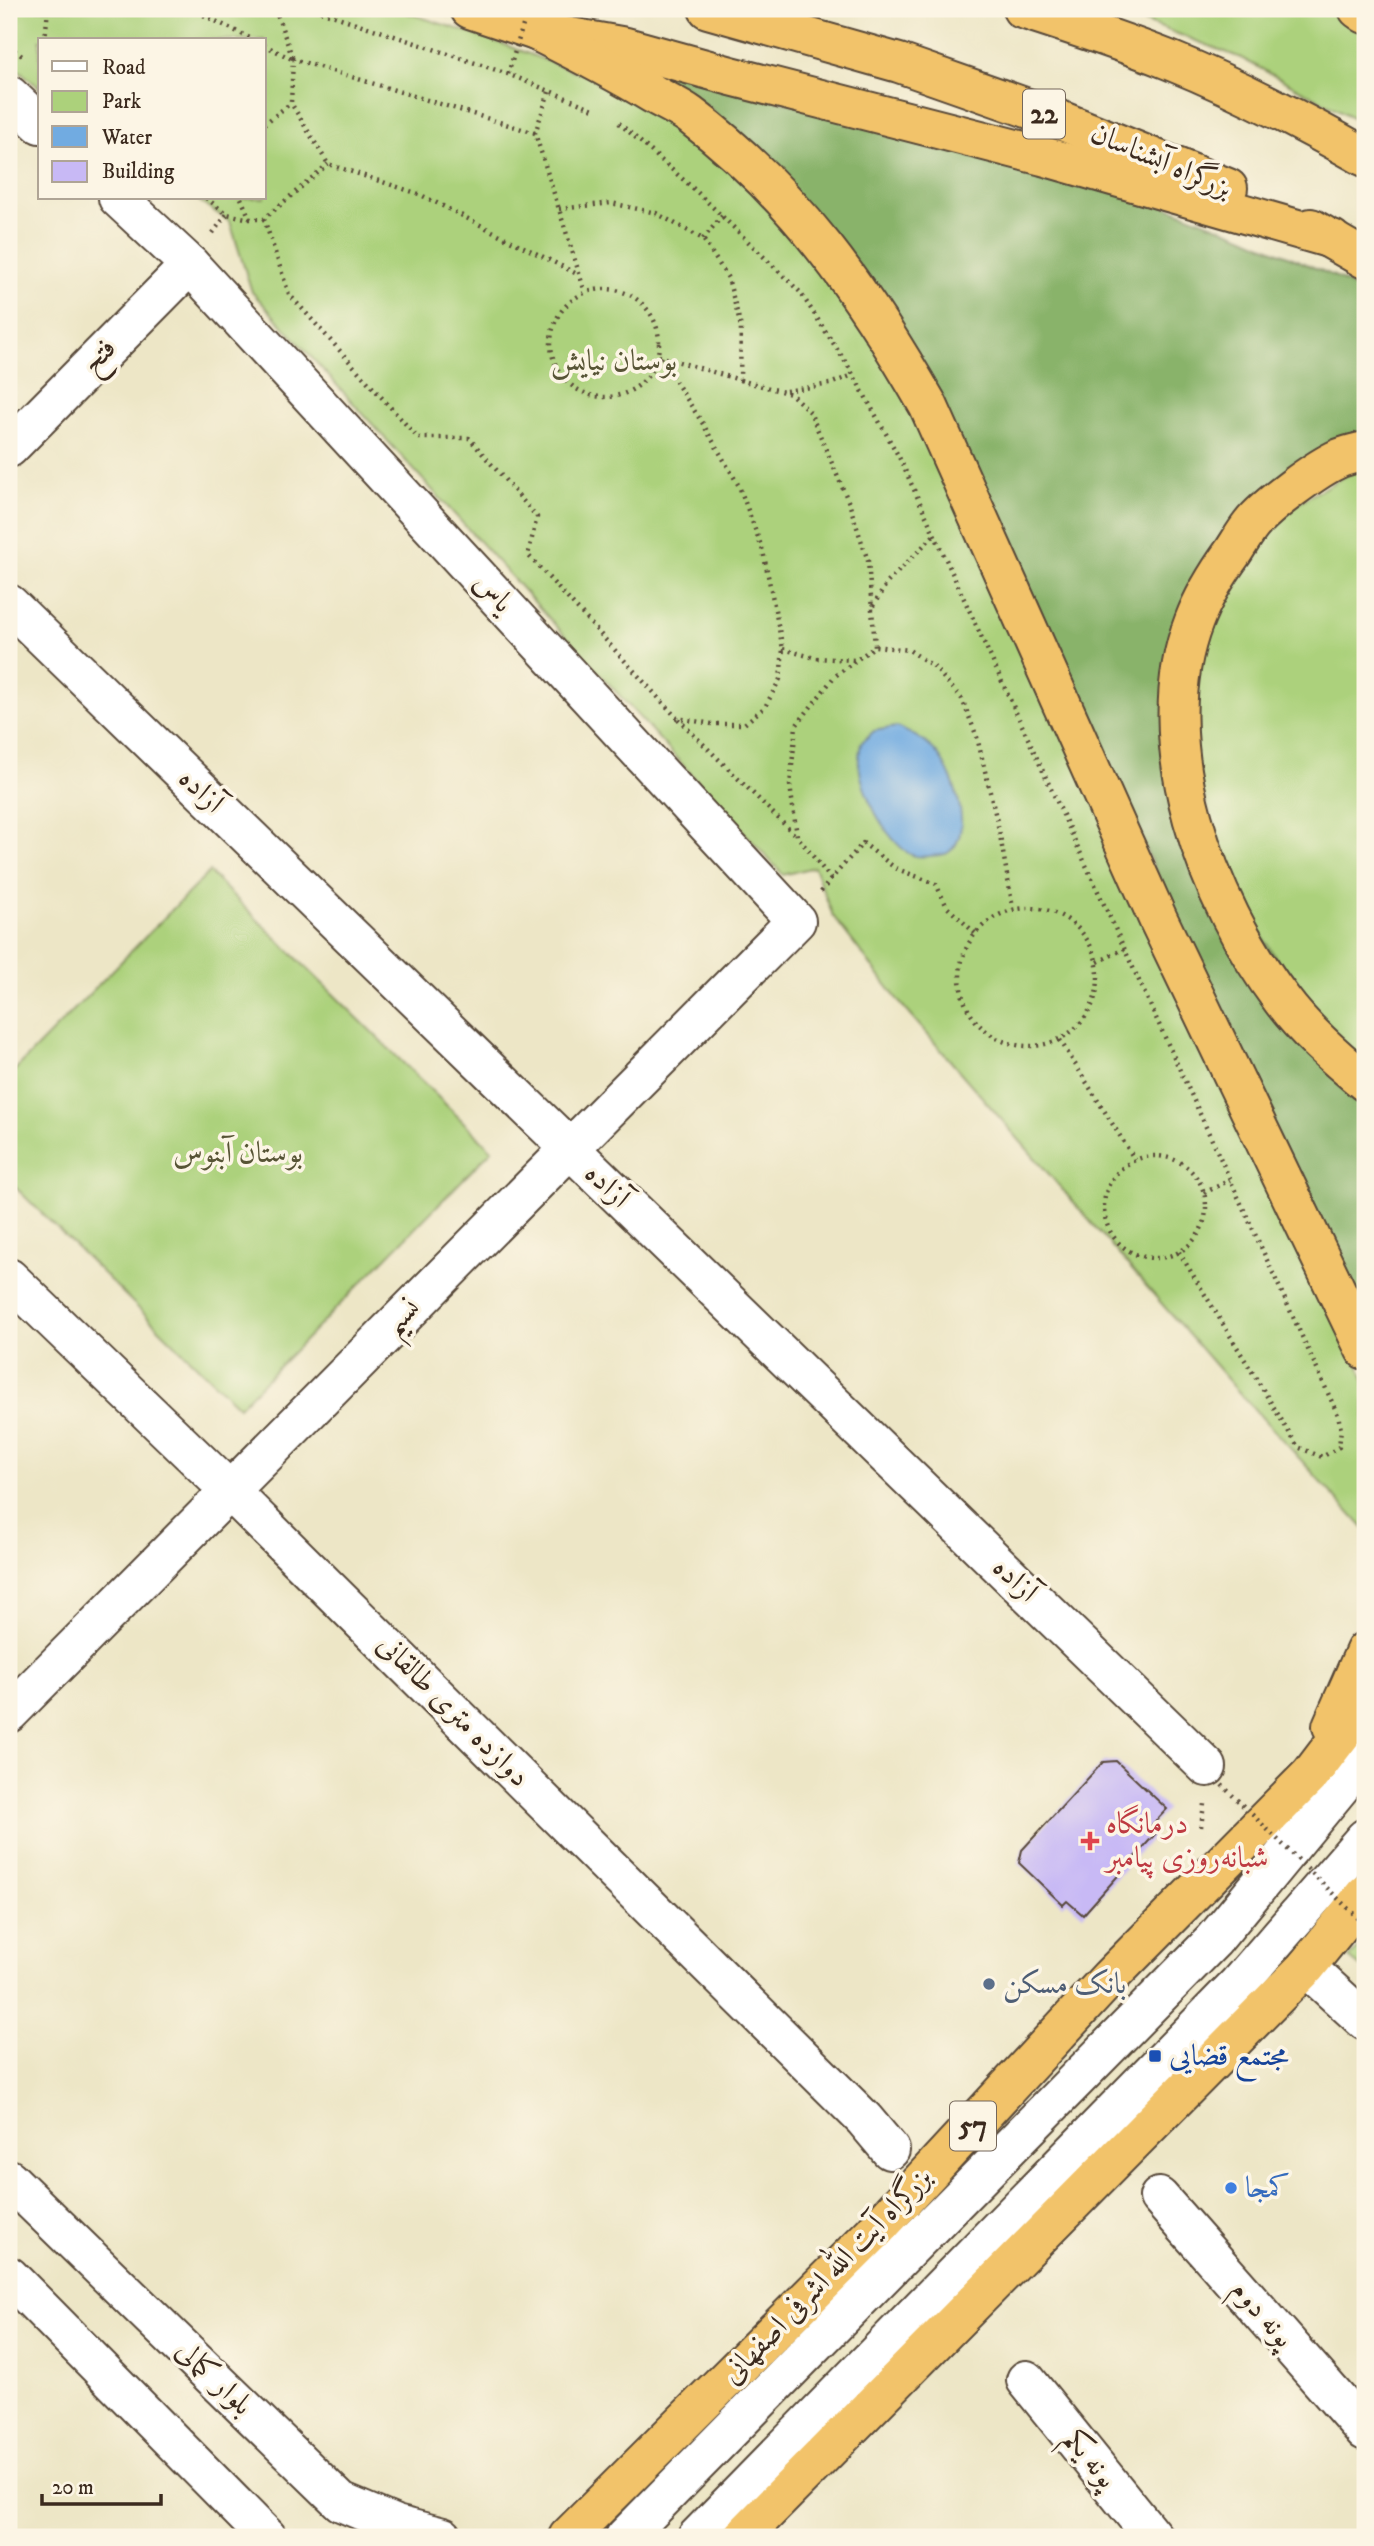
<svg xmlns="http://www.w3.org/2000/svg" width="1374" height="2546" font-family="'IM FELL DW Pica',Amiri,serif">
  <style>
    .green { fill: #acd17b; stroke: #747e4c; stroke-width: 2 }
    .forest { fill: #89b36b; stroke: #626e44; stroke-width: 2 }
    .water { fill: #71abe1; stroke: #566a80; stroke-width: 2 }
    .building { fill: #c8b9f5 }
    .lines { fill: none; stroke-linecap: round; stroke-linejoin: round }
    .minor-casing { stroke: #564637; stroke-width: 42 }
    .highway-casing { stroke: #564637; stroke-width: 42 }
    .path { stroke: #564637; stroke-width: 4.5; stroke-dasharray: 2 5; stroke-linecap: butt }
    .minor { stroke: #fff; stroke-width: 38 }
    .highway { stroke: #f2c36a; stroke-width: 38 }
    .path-bridge { stroke: #564637; stroke-width: 4.5; stroke-dasharray: 2 5; stroke-linecap: butt }
    .health-dot { fill: #e0444e; stroke: #fcf5e5; stroke-width: 2.5 }
    .service-dot { fill: #5c6f8a; stroke: #fcf5e5; stroke-width: 2.5 }
    .transit-dot { fill: #1a4fb4; stroke: #fcf5e5; stroke-width: 2.5 }
    .shop-dot { fill: #3f7fe0; stroke: #fcf5e5; stroke-width: 2.5 }
    .labels { text-anchor: middle; dominant-baseline: central; stroke-width: 7; stroke-linejoin: round; paint-order: stroke }
    .shield { fill: #fcf5e5; stroke: #75675a; stroke-width: 2 }
    .shield-label { font-size: 28px; font-weight: bold; fill: #3b2a1e }
    .street-label { font-size: 30px; fill: #3b2a1e; stroke: #fcf5e5 }
    .park-label { font-size: 30px; fill: #575435; stroke: #fcf5e5 }
    .health-label { font-size: 30px; fill: #be3a42; stroke: #fcf5e5; text-anchor: start }
    .service-label { font-size: 30px; fill: #4e5e75; stroke: #fcf5e5; text-anchor: start }
    .transit-label { font-size: 30px; fill: #164399; stroke: #fcf5e5; text-anchor: start }
    .shop-label { font-size: 30px; fill: #366cbe; stroke: #fcf5e5; text-anchor: start }
  </style>
  <rect width="100%" height="100%" fill="#fcf5e5"/>
  <filter id="ink" filterUnits="userSpaceOnUse"><feTurbulence type="fractalNoise" baseFrequency=".0143" numOctaves="2"/><feDisplacementMap in="SourceGraphic" scale="14" xChannelSelector="R" yChannelSelector="G"/><feConvolveMatrix kernelMatrix="1 2 1 2 8 2 1 2 1" color-interpolation-filters="sRGB"/></filter>
  <filter id="wash" filterUnits="userSpaceOnUse"><feTurbulence type="fractalNoise" baseFrequency=".00686" numOctaves="4" result="noise"/><feDisplacementMap in="SourceGraphic" scale="28" xChannelSelector="R" yChannelSelector="G"/><feGaussianBlur stdDeviation="1.57" result="paint"/><feColorMatrix in="noise" values="0 0 0 0 0 0 0 0 0 0 0 0 0 0 0 0 0 1.4 0 .05"/><feComposite in="paint" operator="in"/></filter>
  <g filter="url(#wash)">
    <rect width="100%" height="100%" fill="#ede6c6"/>
    <g class="green">
      <polygon points="9,9 395,9 492,40 611,85 679,123 749,179 890,360 1348,1339 1365,1381 1365,1530 1235,1388 901,1004 833,916 814,867 783,875 252,292 230,222 195,198 264,198 264,40 40,40 40,88 9,62"/>
      <polygon points="1112,9 1335,9 1365,31 1365,124 1241,58"/>
      <polygon points="1365,465 1365,1064 1290,989 1238,898 1194,765 1193,689 1219,599 1280,513"/>
      <polygon points="209,872 492,1150 239,1407 9,1181 9,1076"/>
      <polygon points="1365,1939 1365,1971 1349,1958"/>
    </g>
    <polygon class="forest" points="651,67 1131,193 1240,235 1336,277 1365,294 1365,433 1214,547 1172,794 1365,1099 1365,1320 1275,1135 1000,527 713,111"/>
    <path class="water" d="M896,727c14,6 26,11 37,22 19,18 43,83 16,103 -5,4 -14,3 -20,4 -7,1 -15,1 -21,-3 -24,-17 -46,-60 -49,-88 -1,-7 1,-15 2,-22l13,-12z"/>
    <g id="blocks">
      <polygon class="building" points="1116,1761 1167,1809 1151,1826 1157,1832 1083,1915 1067,1901 1063,1905 1019,1863 1022,1850 1103,1762"/>
    </g>
  </g>
  <g filter="url(#ink)">
    <use href="#blocks" fill-opacity="0" stroke="#564637" stroke-width="2"/>
    <g class="lines">
      <g class="minor-casing">
        <g id="minor">
          <polyline points="9,95 40,124"/>
          <polyline points="9,448 190,265"/>
          <polyline points="9,604 1207,1767"/>
          <polyline points="9,1278 230,1491 864,2119 890,2150"/>
          <polyline points="9,1713 796,921 190,265 118,198"/>
          <polyline points="1306,1967 1365,2021"/>
          <polyline points="9,2179 341,2502 396,2525 443,2537"/>
          <polyline points="1159,2197 1365,2431"/>
          <polyline points="9,2276 267,2537"/>
          <polyline points="1026,2380 1153,2537"/>
          <polyline points="625,2537 1214,1940 1365,1757"/>
          <polyline points="697,2537 1238,1984 1365,1838"/>
        </g>
      </g>
      <g class="highway-casing">
        <g id="highway">
          <polyline points="470,9 536,31 626,47 731,76 1043,156 1332,239"/>
          <polyline points="708,9 899,63 1050,116 1228,188"/>
          <path d="M1022,9c50,16 99,32 147,51 67,27 133,61 196,97"/>
          <polyline points="1358,9 1365,14"/>
          <path d="M536,31c40,20 79,40 117,63 12,7 26,13 37,21 105,79 174,178 238,290l230,514 207,431"/>
          <polyline points="1311,228 1365,259"/>
          <path d="M1365,451c-8,2 -17,4 -25,7 -23,10 -74,48 -89,67 -7,9 -12,18 -18,27 -15,21 -30,45 -39,69 -47,121 14,281 88,379 23,31 53,57 83,82"/>
          <polyline points="1332,1726 1365,1651"/>
          <polyline points="568,2537 873,2233 1110,1977 1311,1774 1365,1703"/>
          <polyline points="742,2537 1306,1967 1365,1894"/>
        </g>
      </g>
      <g class="path">
        <polyline points="191,9 254,40"/>
        <polyline points="275,9 293,59"/>
        <polyline points="314,9 508,74 596,110"/>
        <polyline points="45,40 48,9"/>
        <polyline points="264,45 292,59"/>
        <polyline points="9,46 22,56"/>
        <polyline points="549,92 535,133 585,292"/>
        <polyline points="619,123 695,190 800,292 850,369 899,457 1338,1415 1341,1429 1339,1447 1322,1457 1298,1447 1179,1252"/>
        <polyline points="264,124 291,103"/>
        <polyline points="535,133 293,59 291,103 328,164 419,194 579,275"/>
        <polyline points="206,198 227,214 250,219 264,219 328,164"/>
        <polyline points="241,198 250,219"/>
        <polyline points="559,209 611,203 656,213 703,239 728,278 741,327 740,380 659,356"/>
        <polyline points="264,219 289,294 418,438 469,438 537,517 528,555 677,718 712,724 744,724 765,707 780,679 783,649 763,551 739,486 703,424 659,356"/>
        <polyline points="213,233 227,214"/>
        <polyline points="703,239 722,216"/>
        <circle cx="605" cy="343" r="54"/>
        <polyline points="740,380 791,394 810,412 849,503 868,561 875,646"/>
        <polyline points="786,391 830,384 853,375"/>
        <polyline points="873,606 887,583 935,534"/>
        <polyline points="783,649 815,658 855,660"/>
        <polyline points="678,719 796,836"/>
        <polyline points="821,892 831,879"/>
        <circle cx="1029" cy="977" r="69"/>
        <polyline points="975,933 947,907 936,884 895,868 863,843 831,879 797,836 790,785 796,726 834,677 875,646 909,650 933,666 962,699 977,737 999,830 1013,908"/>
        <polyline points="1098,962 1124,949"/>
        <polyline points="1060,1040 1135,1160"/>
        <circle cx="1155" cy="1207" r="51"/>
        <polyline points="1204,1193 1230,1180"/>
        <polyline points="1201,1827 1204,1804"/>
      </g>
      <use href="#minor" class="minor"/>
      <use href="#highway" class="highway"/>
      <g class="path-bridge">
        <polyline points="508,74 528,9"/>
        <polyline points="1222,1785 1365,1925"/>
      </g>
    </g>
  </g>
  <path class="health-dot" d="M1086.5 1830.5h7v7h7v7h-7v7h-7v-7h-7v-7h7z"/>
  <circle class="service-dot" cx="989" cy="1984" r="7"/>
  <rect class="transit-dot" x="1148" y="2049" width="14" height="14" rx="3.5"/>
  <circle class="shop-dot" cx="1231" cy="2188" r="7"/>
  <g class="labels">
    <g class="shield">
      <rect x="1023" y="89.5" width="42" height="49" rx="5"/>
      <rect x="950" y="2101.5" width="46" height="49" rx="5"/>
    </g>
    <g class="shield-label">
      <text x="1044" y="114">22</text>
      <text x="973" y="2126">57</text>
    </g>
    <g class="street-label">
      <text transform="translate(1161 161) rotate(23)">بزرگراه آبشناسان</text>
      <text transform="translate(99 356) rotate(-45)">فتح</text>
      <text transform="translate(493 593) rotate(47)">یاس</text>
      <text transform="translate(201 791) rotate(44)">آزاده</text>
      <text transform="translate(607 1186) rotate(44)">آزاده</text>
      <text transform="translate(402 1317) rotate(-45)">نسیم</text>
      <text transform="translate(1015 1580) rotate(44)">آزاده</text>
      <text transform="translate(453 1711) rotate(45)">دوازده متری طالقانی</text>
      <text transform="translate(827 2276) rotate(-46)">بزرگراه آیت الله اشرفی اصفهانی</text>
      <text transform="translate(1262 2314) rotate(49)">پونه دوم</text>
      <text transform="translate(214 2378) rotate(44)">بلوار کمالی</text>
      <text transform="translate(1090 2459) rotate(51)">پونه یکم</text>
    </g>
    <g class="park-label">
      <text x="614" y="361">بوستان نیایش</text>
      <text x="238" y="1153">بوستان آبنوس</text>
    </g>
    <g class="health-label">
      <text x="1106" y="1824">درمانگاه<tspan x="1106" dy="34">شبانه‌روزی پیامبر</tspan></text>
    </g>
    <g class="service-label">
      <text x="1003" y="1984">بانک مسکن</text>
    </g>
    <g class="transit-label">
      <text x="1169" y="2056">مجتمع قضایی</text>
    </g>
    <g class="shop-label">
      <text x="1245" y="2188">کمجا</text>
    </g>
  </g>
  <rect width="1374" height="2546" fill="none" stroke="#fcf5e5" stroke-width="35"/>
  <rect x="38" y="38" width="228" height="161" fill="#fcf5e5" stroke="#afa495" stroke-width="2"/>
  <rect x="52" y="61" width="35" height="10" fill="#ffffff" stroke="#afa495" stroke-width="2"/>
  <text x="102" y="74" font-size="21" fill="#3b2a1e">Road</text>
  <rect x="52" y="91" width="35" height="21" fill="#acd17b" stroke="#afa495" stroke-width="2"/>
  <text x="102" y="108" font-size="21" fill="#3b2a1e">Park</text>
  <rect x="52" y="126" width="35" height="21" fill="#71abe1" stroke="#afa495" stroke-width="2"/>
  <text x="102" y="144" font-size="21" fill="#3b2a1e">Water</text>
  <rect x="52" y="161" width="35" height="21" fill="#c8b9f5" stroke="#afa495" stroke-width="2"/>
  <text x="102" y="178" font-size="21" fill="#3b2a1e">Building</text>
  <path d="M42 2494v10h119v-10" fill="none" stroke="#3b2a1e" stroke-width="3.5"/>
  <text x="52" y="2494" font-size="21" fill="#3b2a1e" stroke="#fcf5e5" stroke-width="5" paint-order="stroke">20 m</text>
</svg>
